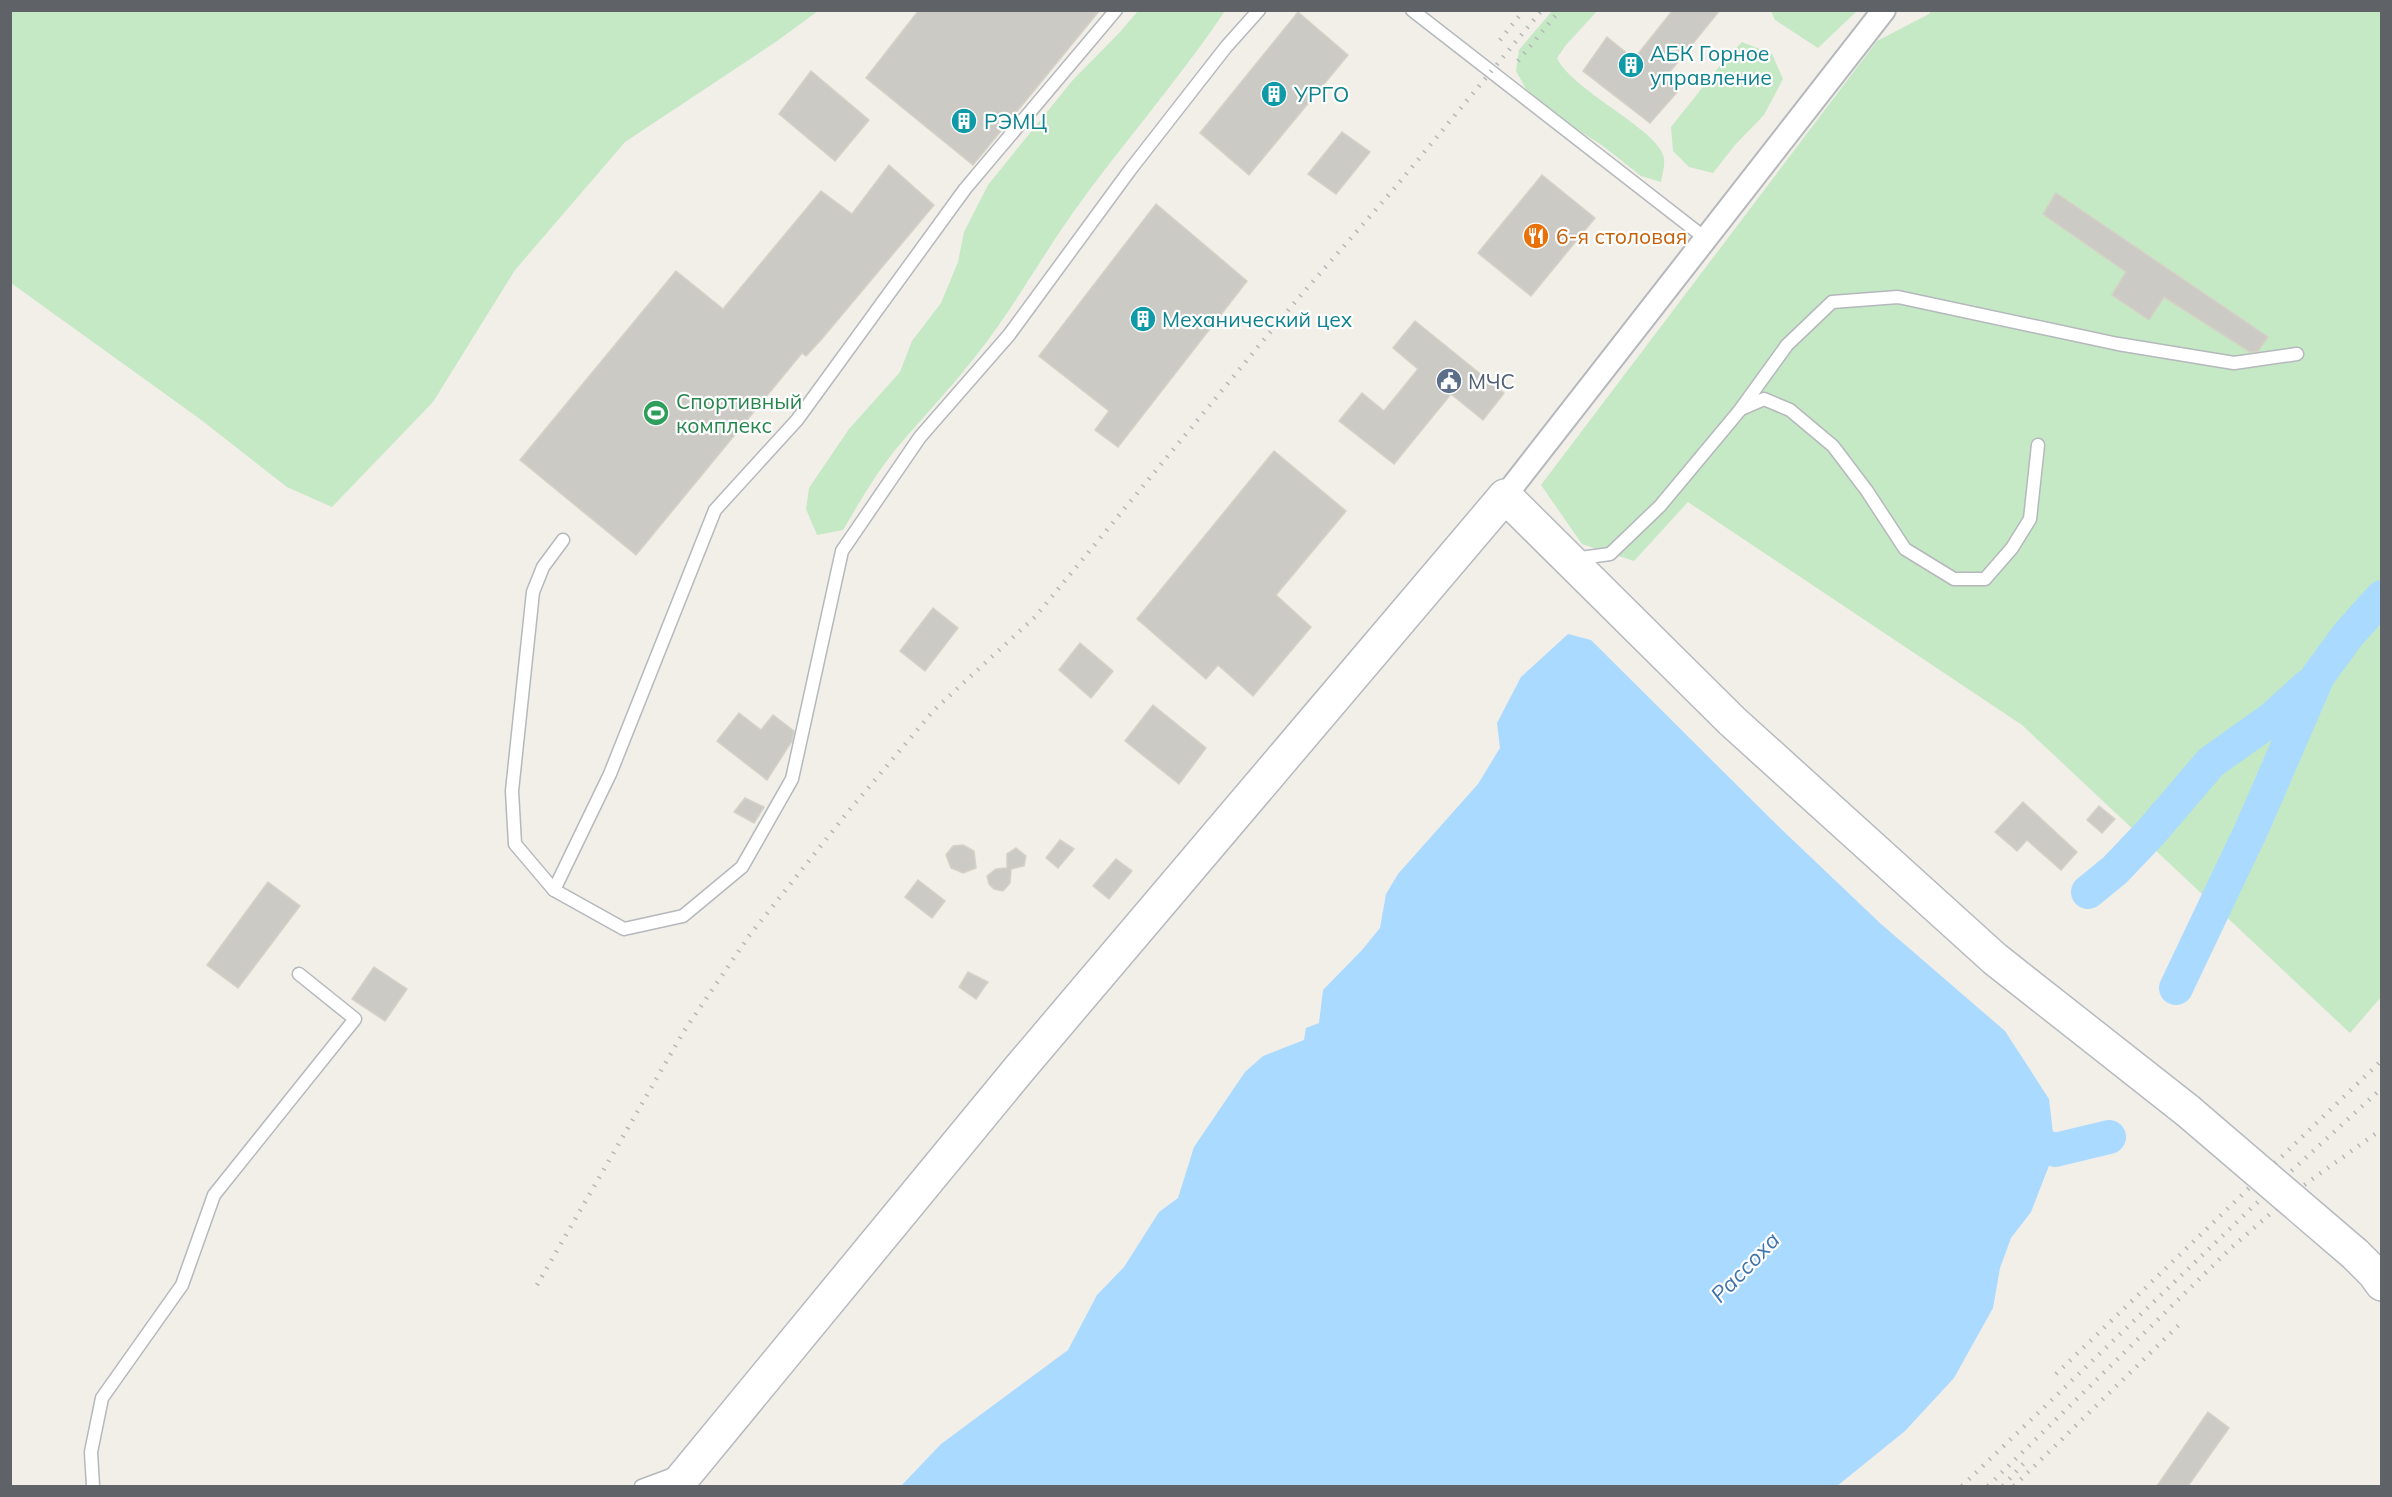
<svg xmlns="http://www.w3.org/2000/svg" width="2392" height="1497" font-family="Mulish,sans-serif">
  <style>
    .green { fill: #c5e8c5 }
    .water { fill: #aadaff }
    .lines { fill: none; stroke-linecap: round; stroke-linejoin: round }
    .river { stroke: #aadaff; stroke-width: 34 }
    .building { fill: #cccac5; stroke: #d6d1c6; stroke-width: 1.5 }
    .lane-casing { stroke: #b5b8bc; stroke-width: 15 }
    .street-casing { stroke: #b5b8bc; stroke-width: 26 }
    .secondary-casing { stroke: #b6babf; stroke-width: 36 }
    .lane { stroke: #fff; stroke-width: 12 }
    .street { stroke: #fff; stroke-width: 22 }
    .secondary { stroke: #fff; stroke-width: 33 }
    .rail { stroke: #b6b7b8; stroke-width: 4.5; stroke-dasharray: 1.5 8; stroke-linecap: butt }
    .secondary-bridge-casing { stroke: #b6babf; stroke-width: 36; stroke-linecap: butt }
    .secondary-bridge { stroke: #fff; stroke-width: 33 }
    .labels { text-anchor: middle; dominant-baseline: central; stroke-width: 4.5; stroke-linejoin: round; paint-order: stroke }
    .culture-label { font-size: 21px; fill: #0d838f; stroke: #fff; text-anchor: start }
    .food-label { font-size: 21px; fill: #c56008; stroke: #fff; text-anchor: start }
    .service-label { font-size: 21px; fill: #4e5e75; stroke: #fff; text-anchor: start }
    .leisure-label { font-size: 21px; fill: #27864d; stroke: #fff; text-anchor: start }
    .water-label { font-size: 22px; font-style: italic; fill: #4174aa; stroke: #fff }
  </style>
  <rect width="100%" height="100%" fill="#f1efe8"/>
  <g class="green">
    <polygon points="11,10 818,10 818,11 777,41 625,142 515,270 433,402 332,507 287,487 200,419 11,283"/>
    <path d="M1138,11h87c-47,70 -104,134 -153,203 -33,47 -61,98 -97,143 -25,32 -54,62 -80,93 -20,25 -36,53 -52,80l-26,5 -11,-26 3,-21 40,-59 51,-57 12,-31 29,-38 17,-41 6,-30 24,-47 84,-104 48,-49z"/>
    <path d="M1552,11h45l-31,34 -9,13c16,34 105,73 107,101 1,7 -2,16 -3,23l-20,-6 -38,-30 -45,-29 -32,-28 -10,-18 3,-21z"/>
    <polygon points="1771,11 1857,11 1818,48 1775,20"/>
    <polygon points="1931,11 2381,11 2381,997 2350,1033 2022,725 1688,502 1634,561 1582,544 1541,485 1877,41 1929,14"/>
    <polygon points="1742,42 1772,54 1783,79 1764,115 1735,145 1713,173 1689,167 1673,151 1671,127 1722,63"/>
  </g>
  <polygon class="water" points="1568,634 1591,640 1776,824 1881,924 2005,1031 2049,1099 2055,1150 2031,1212 2011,1238 2000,1268 1993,1308 1954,1378 1905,1431 1837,1486 901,1486 941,1444 1068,1350 1097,1295 1124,1267 1159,1212 1178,1198 1194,1147 1245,1072 1263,1056 1304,1040 1306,1028 1319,1023 1323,990 1362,950 1380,928 1386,894 1398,874 1478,784 1500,748 1497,723 1521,677"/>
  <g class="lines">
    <g class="river">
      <polyline points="2088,892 2115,870 2152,831 2211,762 2273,718 2308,686"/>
      <polyline points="2176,988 2253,826 2318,676 2348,635 2382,597"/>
      <polyline points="2009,1134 2055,1150 2109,1137"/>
    </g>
  </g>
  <g class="building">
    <polygon points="919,10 1100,10 973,165 866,78"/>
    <polygon points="1673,10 1720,10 1664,79 1678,91 1650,123 1583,71 1607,37 1634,59"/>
    <polygon points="1298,12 1348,55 1249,175 1200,133"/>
    <polygon points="811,71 869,120 835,161 779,114"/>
    <polygon points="1342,132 1370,152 1336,194 1308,174"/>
    <polygon points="889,165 934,205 820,341 806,356 802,353 636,555 520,460 676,271 723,309 821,191 852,214"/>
    <polygon points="1542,175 1595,218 1531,296 1478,253"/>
    <polygon points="2056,193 2268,337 2258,351 2250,352 2164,297 2149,320 2112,295 2126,272 2043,214"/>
    <polygon points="1156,204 1247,281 1118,447 1095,430 1109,411 1039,356"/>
    <polygon points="1415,321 1504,393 1483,420 1451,394 1394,464 1339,421 1362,393 1384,411 1418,369 1393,348"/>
    <polygon points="1274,451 1346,511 1276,595 1311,627 1253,696 1218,665 1206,679 1137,619"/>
    <polygon points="933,608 958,628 925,671 900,651"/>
    <polygon points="1080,643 1113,671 1091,698 1059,670"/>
    <polygon points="1153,705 1206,748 1179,784 1125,741"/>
    <polygon points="739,713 761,730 773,715 794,731 792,741 767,780 717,741"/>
    <polygon points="745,798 764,807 754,823 734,812"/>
    <polygon points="2023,802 2077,852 2061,870 2027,840 2017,851 1995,832"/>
    <polygon points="2099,806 2115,819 2102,833 2087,820"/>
    <polygon points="1060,840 1074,849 1058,868 1046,858"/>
    <polygon points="963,845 974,851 976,868 963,873 951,868 946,855 953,846"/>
    <polygon points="1016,848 1026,856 1024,866 1011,869 1010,883 1003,891 994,889 989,884 987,876 996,869 1007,868 1007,854"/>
    <polygon points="1116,859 1132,871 1109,899 1093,886"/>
    <polygon points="918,880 945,901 932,918 905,897"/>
    <polygon points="268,882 300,906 238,988 207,965"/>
    <polygon points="374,967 407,989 385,1021 352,999"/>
    <polygon points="968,972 988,982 976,999 959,987"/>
    <polygon points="2208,1412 2229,1428 2188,1486 2157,1486"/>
  </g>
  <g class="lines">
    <g class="lane-casing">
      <g id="lane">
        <polyline points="1116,10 965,189 797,420 715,510 610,774 554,890 624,929 683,916 742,867 792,779 842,551 920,437 1009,335 1130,170 1226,47 1259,10"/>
        <polyline points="1412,10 1705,238"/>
        <polyline points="1741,409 1764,399 1790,410 1833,446 1867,491 1905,549 1954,579 1985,579 2012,548 2030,519 2038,445"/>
        <polyline points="1573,559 1610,554 1660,506 1740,410 1787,345 1832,302 1898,297 2118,344 2234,363 2297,354"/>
        <polyline points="554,890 515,844 512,791 533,592 543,567 563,540"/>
        <polyline points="93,1486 91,1452 102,1398 182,1285 214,1195 355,1019 299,974"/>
        <polyline points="641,1486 676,1473"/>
      </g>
    </g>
    <g class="street-casing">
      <polyline id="street" points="1505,496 1884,10"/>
    </g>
    <g class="secondary-casing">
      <g id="secondary">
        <polyline points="2355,1254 2374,1273 2382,1284"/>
        <polyline points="676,1486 1020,1068 1505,496 1732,721 1995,959 2188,1111"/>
      </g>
    </g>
    <use href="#lane" class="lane"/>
    <use href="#street" class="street"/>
    <use href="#secondary" class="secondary"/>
    <g class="rail">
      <polyline points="1500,40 1524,10"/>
      <polyline points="1518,61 1560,10"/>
      <polyline points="537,1285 684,1031 749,936 847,813 934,710 1035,617 1295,302 1393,190 1542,10"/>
      <polyline points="2056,1374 2382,1060"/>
      <polyline points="1962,1486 2264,1196 2382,1088"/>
      <polyline points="1988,1486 2232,1247 2300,1188 2382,1129"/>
      <polyline points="2003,1486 2025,1462"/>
      <polyline points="2014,1486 2182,1322"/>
    </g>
    <g class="secondary-bridge-casing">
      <polyline id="secondary-bridge" points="2188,1111 2355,1254"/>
    </g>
    <use href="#secondary-bridge" class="secondary-bridge"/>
  </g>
  <defs>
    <g id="building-disc" transform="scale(1.35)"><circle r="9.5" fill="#0f9aa8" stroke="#fff"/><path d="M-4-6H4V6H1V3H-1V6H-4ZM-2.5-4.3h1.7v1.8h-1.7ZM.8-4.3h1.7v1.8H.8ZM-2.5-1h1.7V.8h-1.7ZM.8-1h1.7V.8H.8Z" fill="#fff"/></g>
    <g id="restaurant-disc" transform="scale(1.35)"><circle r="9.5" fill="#e8710a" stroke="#fff"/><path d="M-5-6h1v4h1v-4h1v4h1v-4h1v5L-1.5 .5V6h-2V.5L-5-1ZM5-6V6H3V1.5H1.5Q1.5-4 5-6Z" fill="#fff"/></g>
    <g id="civic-disc" transform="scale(1.35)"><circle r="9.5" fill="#5c6f8a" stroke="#fff"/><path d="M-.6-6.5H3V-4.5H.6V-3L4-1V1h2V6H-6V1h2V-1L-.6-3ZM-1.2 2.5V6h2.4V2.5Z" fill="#fff"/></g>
    <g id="stadium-disc" transform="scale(1.35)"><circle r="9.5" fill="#2e9e5b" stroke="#fff"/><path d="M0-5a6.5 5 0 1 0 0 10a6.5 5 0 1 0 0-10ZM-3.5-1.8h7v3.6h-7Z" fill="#fff"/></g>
  </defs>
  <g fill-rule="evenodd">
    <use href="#building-disc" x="1631" y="65"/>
    <use href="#building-disc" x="1274" y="94"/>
    <use href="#building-disc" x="964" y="121"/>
    <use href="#restaurant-disc" x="1536" y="236"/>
    <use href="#building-disc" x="1143" y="319"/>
    <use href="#civic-disc" x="1449" y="381"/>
    <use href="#stadium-disc" x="656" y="413"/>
  </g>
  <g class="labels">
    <g class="culture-label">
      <text x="1650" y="53">АБК Горное<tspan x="1650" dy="24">управление</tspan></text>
      <text x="1294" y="94">УРГО</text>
      <text x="984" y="121">РЭМЦ</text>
      <text x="1162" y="319">Механический цех</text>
    </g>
    <g class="food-label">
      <text x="1556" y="236">6-я столовая</text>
    </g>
    <g class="service-label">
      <text x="1468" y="381">МЧС</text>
    </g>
    <g class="leisure-label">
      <text x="676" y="401">Спортивный<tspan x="676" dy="24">комплекс</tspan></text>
    </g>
    <g class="water-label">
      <text transform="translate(1745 1267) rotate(-46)">Рассоха</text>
    </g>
  </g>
  <rect width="2392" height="1497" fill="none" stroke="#5f6368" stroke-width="24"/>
</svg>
